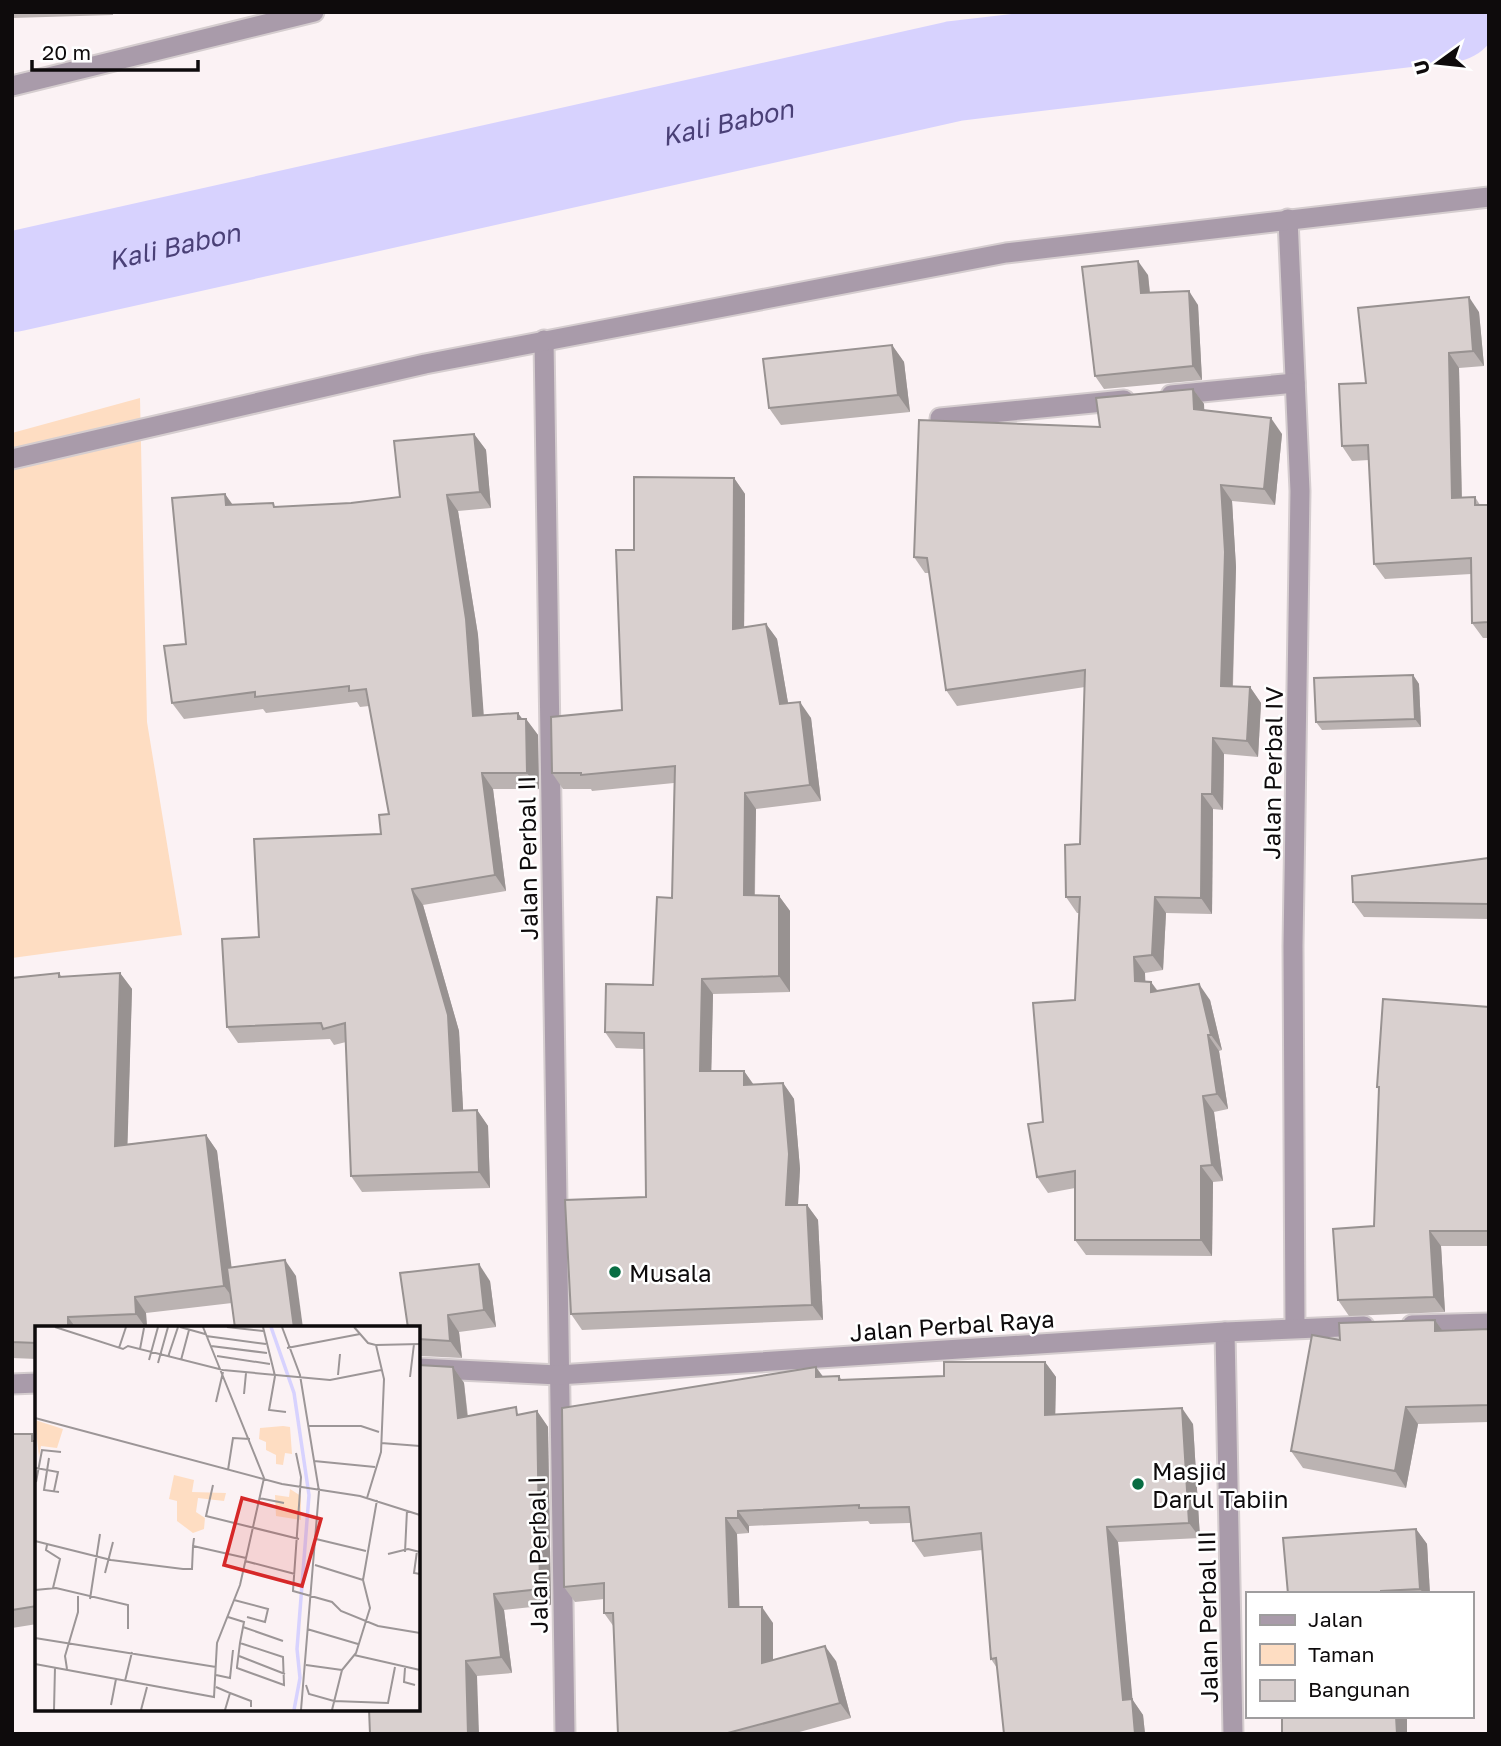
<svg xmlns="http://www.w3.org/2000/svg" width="1501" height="1746" font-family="'Golos Text',sans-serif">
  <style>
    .green { fill: #feddc2 }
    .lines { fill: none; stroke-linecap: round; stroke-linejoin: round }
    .river { stroke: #d7d2fe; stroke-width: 100 }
    .minor-casing { stroke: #d5cdcf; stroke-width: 23 }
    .minor { stroke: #a99baa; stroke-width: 19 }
    .wall { fill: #bbb3b2 }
    .shaded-wall { fill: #989291 }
    .building { fill: #d9d0cf; stroke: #989291; stroke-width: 2 }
    .poi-dot { fill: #086d43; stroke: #fff; stroke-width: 2.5 }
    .labels { text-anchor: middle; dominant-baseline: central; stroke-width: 5; stroke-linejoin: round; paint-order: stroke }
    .street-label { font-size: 24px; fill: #0e0b0c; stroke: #fff }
    .poi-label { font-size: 24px; fill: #0e0b0c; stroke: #fff; text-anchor: start }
    .water-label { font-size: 26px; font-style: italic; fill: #4a4077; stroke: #fff }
    .inset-river { fill: none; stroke: #d7d2fe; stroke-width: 3.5 }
    .inset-road { fill: none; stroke: #9c9697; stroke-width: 2 }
    .view { fill: #d62828; fill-opacity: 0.15; stroke: #d62828; stroke-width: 3.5 }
    .inset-edge { fill: none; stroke: #0e0b0c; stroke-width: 3.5 }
  </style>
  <rect width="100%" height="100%" fill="#fbf2f4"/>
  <polygon class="green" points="140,398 147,722 182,935 12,958 12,433"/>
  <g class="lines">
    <path class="river" id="s1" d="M12,282l943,-211 495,-59"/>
    <g class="minor-casing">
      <g id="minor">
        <polyline points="12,86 314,12"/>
        <polyline points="1288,219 1300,491 1293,946 1295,1328"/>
        <polyline points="544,340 565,1734"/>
        <polyline points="1171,395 1295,383"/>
        <polyline points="940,418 1124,400"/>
        <polyline points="12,459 425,364 1006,253 1489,197"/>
        <polyline points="1412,1325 1489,1323"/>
        <polyline points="1225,1332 1233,1734"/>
        <polyline points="418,1368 558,1375 1225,1332 1364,1326"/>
        <polyline points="12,1384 37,1383"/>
      </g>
    </g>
    <use href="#minor" class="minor"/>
  </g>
  <g class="wall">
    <polygon points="12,12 113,12 113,15 12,18"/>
    <polygon points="1148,275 1150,292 1198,305 1202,380 1104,389 1095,376"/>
    <polygon points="1479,312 1484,366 1459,368 1462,498 1475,497 1480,505 1489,505 1489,638 1483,638 1472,623 1471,574 1385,579 1374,564 1369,460 1352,461 1342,446 1366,383"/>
    <polygon points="892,345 904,362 910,412 781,425 769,408"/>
    <polygon points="1193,389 1204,404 1204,410 1282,434 1275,505 1232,501 1236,567 1233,686 1250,687 1261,703 1258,757 1224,754 1223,810 1213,809 1212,914 1166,913 1163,970 1145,973 1145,981 1151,982 1158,991 1210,1000 1222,1050 1219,1051 1228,1109 1214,1112 1223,1181 1213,1182 1212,1256 1086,1255 1075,1240 1075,1188 1048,1193 1037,1177 1043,1122 1075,1000 1079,913 1077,913 1066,897 1080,844 1085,687 957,706 946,690 929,573 925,573 914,557 1100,427"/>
    <polygon points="474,434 486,450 491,508 458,511 478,635 483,715 526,719 538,735 539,789 493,789 506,891 423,905 459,1031 463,1110 477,1110 488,1126 490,1188 362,1192 351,1176 346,1042 334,1045 330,1039 238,1043 227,1027 259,937 381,834 389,814 369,706 360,707 357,702 266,713 263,709 184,719 172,703 186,644 225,494 233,505 276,507 351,503 400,497"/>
    <polygon points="734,478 745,494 744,627 766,624 777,639 788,703 811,718 821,801 756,809 755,895 779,896 790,911 790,992 713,994 711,1071 744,1071 754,1085 783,1083 794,1099 800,1169 798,1205 807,1205 818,1220 823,1320 582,1330 571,1314 646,1197 644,1049 616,1048 605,1032 653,985 672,898 674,783 592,791 591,789 563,789 552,773 622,710 634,550"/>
    <polygon points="1413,675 1419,684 1421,727 1322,730 1316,722"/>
    <polygon points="1489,858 1489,919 1364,917 1353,902"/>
    <polygon points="59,973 62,977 120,973 132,989 127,1144 206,1135 217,1151 231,1268 296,1276 232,1303 146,1313 147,1328 37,1328 37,1359 12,1358 12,978"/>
    <polygon points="1489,1007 1489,1246 1441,1246 1445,1312 1349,1316 1338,1300 1374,1226 1379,1090 1377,1087"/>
    <polygon points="490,1281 496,1327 459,1332 462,1358 421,1356 418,1352 418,1328"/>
    <polygon points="1435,1320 1442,1330 1489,1329 1489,1422 1418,1424 1406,1488 1303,1468 1291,1451 1340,1340"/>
    <polygon points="1045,1362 1056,1377 1055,1414 1193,1424 1200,1538 1118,1542 1132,1699 1143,1715 1145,1734 1004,1734 997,1668 991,1659 982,1550 924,1557 913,1541 910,1523 870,1524 868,1521 749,1526 749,1533 737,1534 739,1607 773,1623 773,1660 836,1661 851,1718 792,1734 618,1734 614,1627 604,1613 604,1599 575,1602 564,1587 823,1377 839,1376 842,1380 944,1376"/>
    <polygon points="453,1367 464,1383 468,1416 521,1414 537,1411 548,1427 551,1605 504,1610 512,1673 477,1676 369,1709"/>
    <polygon points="12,1434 37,1441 37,1624 12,1628"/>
    <polygon points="1416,1529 1427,1544 1430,1594 1288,1594"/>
  </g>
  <g class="shaded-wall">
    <polygon points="1138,261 1148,275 1151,307 1141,293"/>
    <polygon points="1189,291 1198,305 1202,380 1193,366"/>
    <polygon points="1469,297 1479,312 1484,366 1473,351"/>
    <polygon points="892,345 904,362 910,412 898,395"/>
    <polygon points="1449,353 1459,368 1462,513 1452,498"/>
    <polygon points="1193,389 1204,404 1205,425 1194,409"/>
    <polygon points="1271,418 1282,434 1275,505 1264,489"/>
    <polygon points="474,434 486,450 491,508 480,492"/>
    <polygon points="734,478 745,494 744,645 733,629"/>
    <polygon points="1221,485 1232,501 1236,567 1232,702 1221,686"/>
    <polygon points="225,494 236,510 226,505"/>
    <polygon points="447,495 458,511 478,635 485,732 473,716"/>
    <polygon points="766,624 777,639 791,720 780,704"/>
    <polygon points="1413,675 1419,684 1421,727 1415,719"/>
    <polygon points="1250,687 1261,703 1258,757 1247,741"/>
    <polygon points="800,702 811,718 821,801 810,785"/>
    <polygon points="518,713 527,725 526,719 538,735 539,789 527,773"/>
    <polygon points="1213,738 1224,754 1223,810 1212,794"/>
    <polygon points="482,773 493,789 506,891 495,875"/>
    <polygon points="745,793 756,809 754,911 744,895"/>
    <polygon points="1202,794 1213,809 1212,914 1201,898"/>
    <polygon points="412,889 423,905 459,1031 464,1127 453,1111"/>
    <polygon points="779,896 790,911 790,992 779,976"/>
    <polygon points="1155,897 1166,913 1163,970 1152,955"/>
    <polygon points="1134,957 1145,973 1146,996 1135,981"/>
    <polygon points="120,973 132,989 127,1162 115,1146"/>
    <polygon points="702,979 713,994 711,1087 700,1071"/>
    <polygon points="1151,982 1162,998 1151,992"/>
    <polygon points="1199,984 1210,1000 1222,1050 1211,1035"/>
    <polygon points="1208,1035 1219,1051 1228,1109 1217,1094"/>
    <polygon points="744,1071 755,1087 744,1085"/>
    <polygon points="783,1083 794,1099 800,1169 797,1221 786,1205"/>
    <polygon points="1203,1096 1214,1112 1223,1181 1212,1165"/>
    <polygon points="477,1110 488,1126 490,1188 479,1172"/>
    <polygon points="206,1135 217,1151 236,1302 224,1286"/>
    <polygon points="1201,1166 1213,1182 1212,1256 1201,1240"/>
    <polygon points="807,1205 818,1220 823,1320 812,1305"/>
    <polygon points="1430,1231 1441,1246 1445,1312 1434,1297"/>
    <polygon points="285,1260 296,1276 303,1328 294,1328"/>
    <polygon points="479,1264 490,1281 496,1327 484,1310"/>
    <polygon points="135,1297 146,1313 147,1328 146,1328 136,1314"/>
    <polygon points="448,1315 459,1332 462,1358 450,1341"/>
    <polygon points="68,1317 76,1328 68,1328"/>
    <polygon points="1435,1320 1447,1337 1435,1331"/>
    <polygon points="1045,1362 1056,1377 1055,1430 1045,1415"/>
    <polygon points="453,1367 464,1383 469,1433 458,1418"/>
    <polygon points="816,1367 827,1382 816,1377"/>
    <polygon points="1406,1407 1418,1424 1406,1488 1395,1471"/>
    <polygon points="1182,1408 1193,1424 1200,1538 1189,1523"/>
    <polygon points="537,1411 548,1427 551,1605 540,1589"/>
    <polygon points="738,1511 749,1526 749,1533 738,1518"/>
    <polygon points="726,1518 737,1534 740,1622 729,1607"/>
    <polygon points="1107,1527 1118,1542 1134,1715 1123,1700"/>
    <polygon points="1416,1529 1427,1544 1430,1594 1424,1594 1420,1589"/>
    <polygon points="494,1594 504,1610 512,1673 501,1657"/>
    <polygon points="762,1607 773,1623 773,1678 762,1663"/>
    <polygon points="825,1646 836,1661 851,1718 840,1703"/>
    <polygon points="466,1661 477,1676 479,1734 468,1734"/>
    <polygon points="1132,1699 1143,1715 1145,1734 1135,1734"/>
    <polygon points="1396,1716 1407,1716 1407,1734 1397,1734"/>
  </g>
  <g class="building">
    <polygon points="1138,261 1141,293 1189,291 1193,366 1095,376 1082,267"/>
    <polygon points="1469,297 1473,351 1449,353 1452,498 1475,497 1475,505 1489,505 1489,622 1472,623 1471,558 1374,564 1368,445 1342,446 1339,384 1366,383 1358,308"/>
    <polygon points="892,345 898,395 769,408 763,359"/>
    <polygon points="1193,389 1194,409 1271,418 1264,489 1221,485 1225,552 1221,686 1250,687 1247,741 1213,738 1212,794 1202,794 1201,898 1155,897 1152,955 1134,957 1135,981 1151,982 1151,992 1199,984 1211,1035 1208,1035 1217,1094 1203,1096 1212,1165 1201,1166 1201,1240 1075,1240 1075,1171 1037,1177 1028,1124 1043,1122 1033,1003 1075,1000 1080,897 1066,897 1065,845 1080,844 1085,670 946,690 927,558 914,557 919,420 1100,427 1096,398"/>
    <polygon points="474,434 480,492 447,495 466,619 473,716 518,713 518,719 526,719 527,773 482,773 495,875 412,889 448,1015 453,1111 477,1110 479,1172 351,1176 345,1023 323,1029 321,1023 227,1027 222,939 259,937 254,839 381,834 379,815 389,814 366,689 349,691 349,686 255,697 255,692 172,703 164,646 186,644 172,498 225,494 226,505 273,503 274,507 351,503 400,497 394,441"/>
    <polygon points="634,477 734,478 733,629 766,624 780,704 800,702 810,785 745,793 744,895 779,896 779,976 702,979 700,1071 744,1071 744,1085 783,1083 789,1154 786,1205 807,1205 812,1305 571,1314 565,1200 646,1197 644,1033 605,1032 606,984 653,985 657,897 672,898 675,766 581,775 581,773 552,773 551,717 622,710 616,550 634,550"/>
    <polygon points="1413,675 1415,719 1316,722 1314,678"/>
    <polygon points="1489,858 1489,904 1353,902 1352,876"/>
    <polygon points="59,973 59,977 120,973 115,1146 206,1135 224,1286 135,1297 136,1314 68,1317 68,1328 37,1328 37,1343 12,1342 12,978"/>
    <polygon points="1383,999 1489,1007 1489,1231 1430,1231 1434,1297 1338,1300 1333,1229 1374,1226 1379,1087 1377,1087"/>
    <polygon points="285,1260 294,1328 235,1328 227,1268"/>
    <polygon points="479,1264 484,1310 448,1315 450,1341 418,1339 418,1328 408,1328 400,1273"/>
    <polygon points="1435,1320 1435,1331 1489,1329 1489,1405 1406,1407 1395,1471 1291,1451 1312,1335 1340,1340 1339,1323"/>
    <polygon points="944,1362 1045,1362 1045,1415 1182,1408 1189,1523 1107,1527 1123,1700 1132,1699 1135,1734 1004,1734 996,1658 991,1659 981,1533 913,1541 909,1507 859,1508 859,1505 738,1511 738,1518 726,1518 729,1607 762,1607 762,1663 825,1646 840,1703 724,1734 618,1734 613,1613 604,1613 604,1583 564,1587 562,1408 816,1367 816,1377 839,1376 839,1380 944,1376"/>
    <polygon points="418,1365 453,1367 458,1418 516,1407 517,1415 537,1411 540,1589 494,1594 501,1657 466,1661 468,1734 370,1734 369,1709 418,1709"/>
    <polygon points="12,1434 32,1434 32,1441 37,1441 37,1606 12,1610"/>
    <polygon points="1416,1529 1420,1589 1381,1591 1381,1594 1288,1594 1283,1538"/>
    <polygon points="1282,1716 1396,1716 1397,1734 1282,1734"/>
  </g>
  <g class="poi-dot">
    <circle cx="615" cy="1272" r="7"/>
    <circle cx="1138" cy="1484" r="7"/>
  </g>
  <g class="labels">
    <g class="street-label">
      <text transform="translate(1272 773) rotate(-89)">Jalan Perbal IV</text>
      <text transform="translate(527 858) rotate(-91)">Jalan Perbal II</text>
      <text transform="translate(952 1325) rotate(-4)">Jalan Perbal Raya</text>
      <text transform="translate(537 1555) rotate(-91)">Jalan Perbal I</text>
      <text transform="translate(1207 1617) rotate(-91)">Jalan Perbal III</text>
    </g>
    <g class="poi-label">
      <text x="629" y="1272">Musala</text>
      <text x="1152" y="1470">Masjid<tspan x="1152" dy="28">Darul Tabiin</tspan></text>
    </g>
    <g class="water-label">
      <text stroke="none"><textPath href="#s1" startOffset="733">Kali Babon</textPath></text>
      <text stroke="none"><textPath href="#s1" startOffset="166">Kali Babon</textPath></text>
    </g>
  </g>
  <g transform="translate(35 1326)">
    <rect width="385" height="385" fill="#fbf2f4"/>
    <path d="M0,94l28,9 -6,19 -16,-2 -2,11zM248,100l7,1 2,27 -7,-1 -2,12 -7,-1v-9l-10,-5v-8l-7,-3 1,-11zM139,149l20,5 -2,12 34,1 -2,8 -26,-3 -2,14 9,6 -1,11 -11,4 -16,-12v-20l-8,-2zM255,163l11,7v24l-25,-4 -1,-21 14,2z" fill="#feddc2"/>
    <path class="inset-river" d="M236,1l23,66 15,102 -12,154 3,29 -6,32"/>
    <path class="inset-road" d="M20,1l68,22 5,-3 95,24 107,10 51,-10M145,1l25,7M192,1l36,4M228,1l12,49M247,1l18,48 19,116 -18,219M319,1l14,16 8,2 8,34 -3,73 -14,46M171,10l60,8M341,19l44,-1M176,20l56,7M84,22l7,-21M252,22l73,-14M105,23l4,-21M182,30l53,8M133,31l10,-30M114,34l9,-33M146,34l8,-30M123,37l10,-36M303,49l2,-21M240,50l-6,34 17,2M375,51l4,-33M209,68l2,-21M181,76l7,-30M0,92l247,66 78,12 60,19M274,100h52l18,6M346,117l39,3M261,127l5,24 -8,114 39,11 9,9 37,15 42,7M14,132l-5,32 15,2M279,135l61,6M1,142l22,4 -4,19M193,144l5,-32 17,1M1,156l6,-32 19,2M178,159l-7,31 93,23M224,172l25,5M159,212l-1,8 53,12M281,213l50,12M0,215l76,19 72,9h9l1,-23M12,219l-1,5 14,9 -7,29M382,225l-3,22 6,1M370,226l2,-42M353,228l20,-5 12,3M210,235l50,13M280,239l48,15M70,247l8,-31M0,264l21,-2 72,17v24M55,273l10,-65M199,274l34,9 -3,13 -18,-5M193,291l16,5 -4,21 -3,24v1l47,17 -1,-28 -43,-14M208,301l40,14M272,303l51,15M0,312l181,29M319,329l66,15M204,330l46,18M0,338l179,33 3,-54 23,-58 24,-107 -61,-151M271,339l36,5M370,342l-1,14 11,3M32,343l-2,-13 13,-44v-16M181,349l14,3 3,-28M90,355l7,-29M271,359l3,9 25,7 54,2 7,-36M181,361l14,6 -5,17M195,367l21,8v6M76,379l5,-26M19,384l1,-43M106,384l6,-23M297,384l10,-40 14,-17 14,-45 -7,-28 14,-80"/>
    <path class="view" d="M207,172l79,21 -19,67 -78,-21z"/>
    <rect width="385" height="385" class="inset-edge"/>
  </g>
  <rect width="1501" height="1746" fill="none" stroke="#0e0b0c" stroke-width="28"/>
  <rect x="1246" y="1592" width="228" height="126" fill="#ffffff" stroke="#9f9d9e" stroke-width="2"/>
  <rect x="1260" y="1615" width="35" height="10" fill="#a99baa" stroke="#9f9d9e" stroke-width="2"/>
  <text x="1308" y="1627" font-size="21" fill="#0e0b0c">Jalan</text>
  <rect x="1260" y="1644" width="35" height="21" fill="#feddc2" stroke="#9f9d9e" stroke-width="2"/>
  <text x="1308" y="1662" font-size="21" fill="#0e0b0c">Taman</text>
  <rect x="1260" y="1680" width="35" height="21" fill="#d9d0cf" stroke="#9f9d9e" stroke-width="2"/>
  <text x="1308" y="1697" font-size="21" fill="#0e0b0c">Bangunan</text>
  <g transform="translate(1438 63) rotate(255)" stroke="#ffffff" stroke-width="5" paint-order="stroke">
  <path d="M0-5L12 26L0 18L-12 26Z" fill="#0e0b0c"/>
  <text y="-10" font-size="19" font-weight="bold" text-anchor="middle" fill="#0e0b0c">U</text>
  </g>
  <path d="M32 60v10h166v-10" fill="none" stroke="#0e0b0c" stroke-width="3.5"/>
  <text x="42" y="60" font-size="21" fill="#0e0b0c" stroke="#ffffff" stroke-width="5" paint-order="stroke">20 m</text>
</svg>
